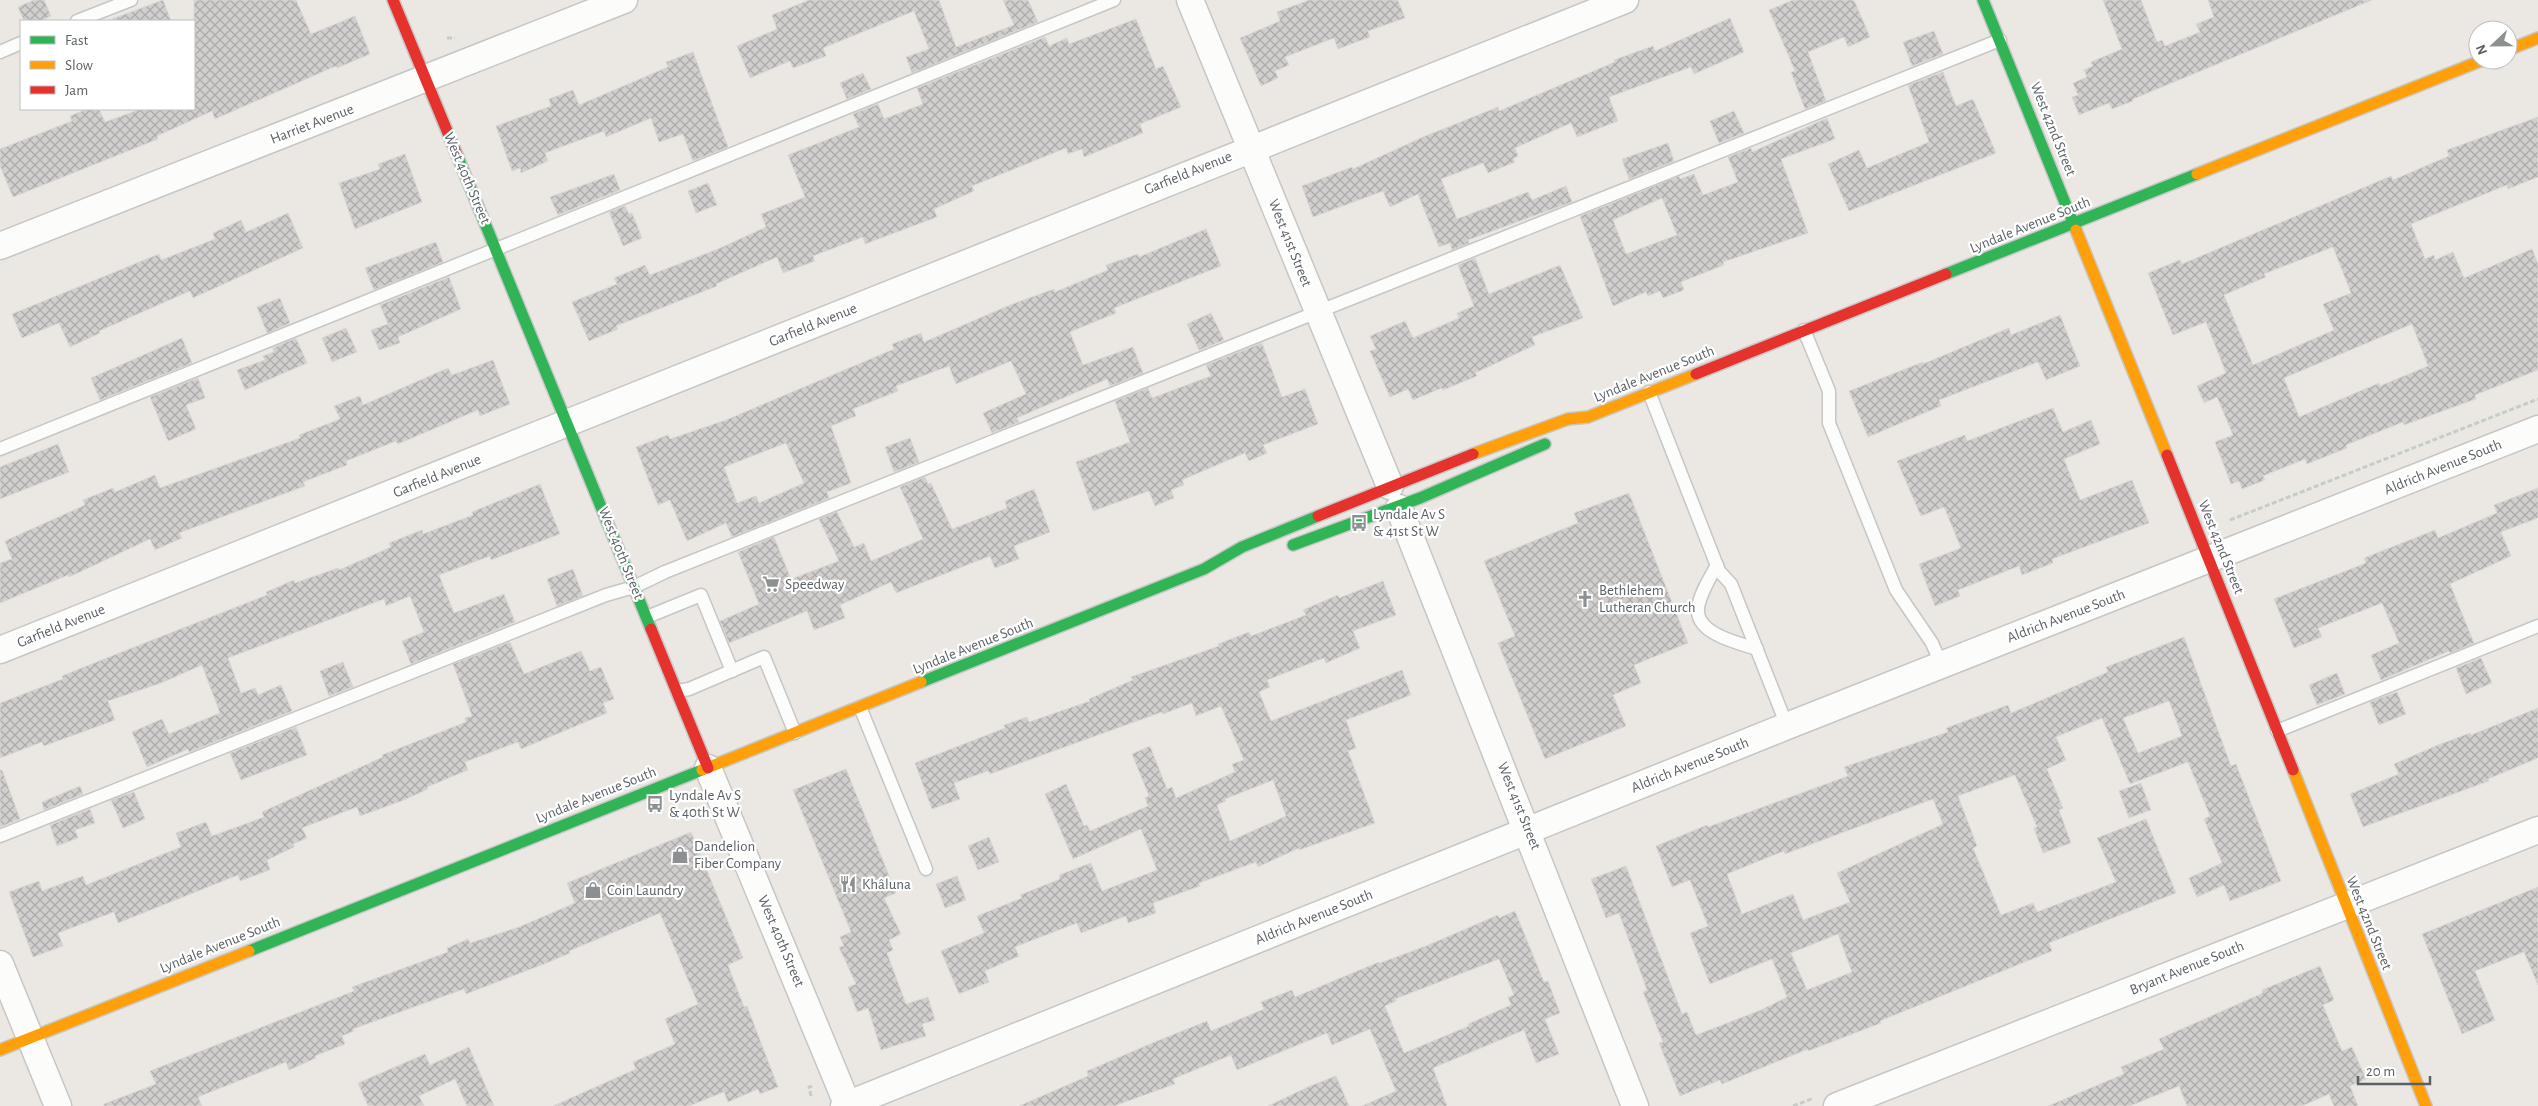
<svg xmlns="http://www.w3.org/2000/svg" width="2538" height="1106" font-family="'Alegreya Sans',sans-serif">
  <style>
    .building { fill: url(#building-cross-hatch); stroke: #dad7d4; fill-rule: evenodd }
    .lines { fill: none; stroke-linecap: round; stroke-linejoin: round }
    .lane-casing { stroke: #c6c6c5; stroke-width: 15 }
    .street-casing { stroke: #c6c6c5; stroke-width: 29 }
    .fast-casing { stroke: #c7c7c7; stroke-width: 14 }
    .slow-casing { stroke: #c7c7c7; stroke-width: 14 }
    .jam-casing { stroke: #c7c7c7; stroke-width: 14 }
    .path { stroke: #c6cdc7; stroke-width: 3; stroke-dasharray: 5 2.5; stroke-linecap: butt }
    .lane { stroke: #fcfcfb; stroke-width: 12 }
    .street { stroke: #fcfcfb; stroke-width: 26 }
    .fast { stroke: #30b455; stroke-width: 11 }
    .slow { stroke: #ff9f0a; stroke-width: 11 }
    .jam { stroke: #e5322d; stroke-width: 11 }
    .labels { text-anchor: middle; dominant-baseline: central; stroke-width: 4.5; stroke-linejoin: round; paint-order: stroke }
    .street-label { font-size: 15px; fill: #5a6064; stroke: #fff }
    .poi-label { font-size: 15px; fill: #5a6064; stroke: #fff; text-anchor: start }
  </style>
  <defs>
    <pattern id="building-cross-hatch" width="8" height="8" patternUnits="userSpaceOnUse" patternTransform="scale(1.25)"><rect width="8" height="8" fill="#d1cfcd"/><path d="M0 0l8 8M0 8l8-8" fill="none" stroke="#adabaa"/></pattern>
  </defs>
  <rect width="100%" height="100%" fill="#ebe8e4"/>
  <g class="building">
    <polygon points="34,0 44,0 51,16 40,21 24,21 18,7"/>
    <polygon points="163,0 171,21 112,21 112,19"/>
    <polygon points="194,0 296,0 311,34 355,16 370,54 337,68 336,66 215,119 212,111 157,136 158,139 13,197 0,166 0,149 72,121 70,116 87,109 99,109 105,122 141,109 194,109"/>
    <polygon points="809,0 939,0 956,47 1014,25 1003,0 1028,0 1038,22 912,73 906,57 929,49 914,11 823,48 826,56 793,68 790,61 750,78 737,46 777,29 772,15"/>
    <polygon points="1309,0 1398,0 1405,18 1368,31 1370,37 1338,49 1334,38 1285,57 1289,65 1275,71 1278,78 1261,86 1240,38 1280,21 1277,12"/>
    <polygon points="1793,0 1854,0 1870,37 1848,47 1844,37 1808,52 1826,101 1805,109 1791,72 1795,71 1769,10"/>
    <polygon points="2103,0 2141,0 2157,42 2162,40 2165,46 2200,32 2196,24 2214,17 2208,0 2372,0 2133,99 2133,101 2112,109 2109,103 2079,115 2072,97 2078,95 2073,83 2087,77 2084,70 2093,66 2091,62 2122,49"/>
    <polygon points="1730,18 1744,52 1694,74 1691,67 1609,97 1618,121 1577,137 1571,123 1515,148 1518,156 1513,159 1515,162 1488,173 1483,163 1441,179 1457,219 1528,192 1532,200 1566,186 1572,202 1468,240 1469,243 1452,250 1450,243 1439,247 1418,194 1390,207 1383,191 1313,217 1302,186 1352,167 1353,169 1423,137 1498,107 1499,111 1615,62 1614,60 1653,46 1655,51"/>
    <polygon points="1136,19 1156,69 1163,66 1181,107 1140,124 1143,133 1084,157 1082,149 1068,154 1066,148 972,186 974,191 934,209 937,217 865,244 863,237 813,256 815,261 783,273 777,257 716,284 717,286 616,326 618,329 589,341 572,302 617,284 614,278 645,265 650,275 718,249 766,227 761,214 805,197 788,155 859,127 853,114 878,104 884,119 923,104 917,88 1045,37 1049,46 1067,38 1069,44"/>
    <polygon points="1934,31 1943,54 1912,66 1903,42"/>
    <polygon points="693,52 728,147 693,161 683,134 659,142 651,118 606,137 604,131 545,153 548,161 521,173 520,168 512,171 496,126 551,106 549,99 573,90 579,105 668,67 666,62"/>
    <polygon points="1943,72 1956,106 1973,99 1996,153 1849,211 1828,164 1859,150 1867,168 1929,142 1908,85"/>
    <polygon points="863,73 871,89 847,99 840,83"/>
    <polygon points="1734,111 1744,133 1719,143 1710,121"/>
    <path d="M2538,117v60l-30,12 -1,-4 -96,39 14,35 9,-4 1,5 18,-8 11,26 68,-29 6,15v106l-63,25 1,4 -72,26 -1,-3 -57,23 1,3 -40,16 -2,-5 -42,17 2,4 -23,9 -3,-8 -8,3 -16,-42 18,-7 -16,-38 -13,6 -7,-17 29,-13 -20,-51 -33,13 -25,-62 32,-13 2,4 209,-88 2,4 56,-24 -2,-6zM2333,247l18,46 -28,11 11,26 -81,35 -29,-70 42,-18 -2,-3zM2412,324l16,42 -48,20 -1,-3 -80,34 -15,-39z"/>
    <path d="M1827,118l8,21 -54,20 27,74 -85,29 1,3 -43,17 3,8 -21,8 -3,-7 -12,5 -2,-4 -33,14 -33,-90 99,-40 1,3 14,-5 9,21 35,-13 -10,-25 23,-9 1,4zM1662,198l15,37 -51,19 -13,-34z"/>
    <polygon points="1668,143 1674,161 1629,179 1622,159"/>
    <polygon points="405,154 422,202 355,229 339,183 380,169 378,164"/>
    <polygon points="614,174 620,190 558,215 550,197"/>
    <polygon points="708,183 717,205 696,213 688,191"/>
    <polygon points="625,206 629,214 632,213 642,238 623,246 609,212"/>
    <polygon points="288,213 303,248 193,298 190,291 99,331 100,333 70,347 59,323 22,338 12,314 159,254 161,260 215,239 213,233 241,220 246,232"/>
    <path d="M1206,229l15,37 -107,42 2,5 -46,19 13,33 50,-18 10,26 -33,13 -3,-7 -90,39 2,4 -27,11 -9,-20 43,-19 -15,-33 -55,23 -7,-18 -53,20 2,5 -45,18 3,7 -25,10 20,57 -24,9 2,6 -97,39 -6,-14 -39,18 -17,-41 -12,5 -22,-58 32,-12 2,4 56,-19 168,-71 -2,-5 29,-11 3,9 86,-37 44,-16 1,3 53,-22 -2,-5 32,-11 1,3zM786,443l18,40 -45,20 -3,-7 -19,7 -13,-36z"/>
    <polygon points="436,242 443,262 374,290 365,268"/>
    <polygon points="1475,258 1489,294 1560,265 1583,318 1532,337 1535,345 1475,373 1477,376 1443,390 1442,388 1413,400 1408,389 1390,397 1370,351 1376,349 1370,336 1405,321 1413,338 1459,318 1457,313 1474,306 1458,265"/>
    <polygon points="449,277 461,309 398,337 400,343 379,350 371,330 388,324 380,305"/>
    <polygon points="280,298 290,323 267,333 257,307"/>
    <polygon points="1211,313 1224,340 1199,350 1187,324"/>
    <polygon points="2060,315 2080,366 2046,380 2038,362 1939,400 1941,406 1868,437 1849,391 1923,362 1923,364 2009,328 2011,335"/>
    <polygon points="346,328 357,352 332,362 322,338"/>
    <polygon points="182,338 192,363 100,400 91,378"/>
    <polygon points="296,338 307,363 245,390 237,370 265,360 263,356 274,352 273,348"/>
    <polygon points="1262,343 1282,397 1305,389 1318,424 1263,445 1267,453 1249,461 1245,453 1182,480 1184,485 1171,490 1174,498 1155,506 1149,491 1093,511 1076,462 1130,442 1115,401 1148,388 1152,398 1211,376 1206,365"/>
    <polygon points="493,360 510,404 480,416 478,410 398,444 396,441 346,461 347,465 303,482 305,486 179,533 182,538 155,550 150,539 69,577 68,575 0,603 0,563 12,559 5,541 85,505 83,500 113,488 115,492 155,475 160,488 300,438 299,435 340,419 334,406 360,396 363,405 448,368 452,375"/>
    <polygon points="198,378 205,398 186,405 196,429 168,441 150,397"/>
    <polygon points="2053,408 2063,432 2091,420 2100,444 2064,459 2080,500 2132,480 2149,523 2052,559 2053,563 2022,575 2019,566 1958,590 1960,596 1935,606 1919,564 1961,548 1944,507 1921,516 1897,461 1965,435 1967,441"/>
    <polygon points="910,438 919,462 894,472 885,447"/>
    <polygon points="58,444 69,472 0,499 0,467"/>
    <polygon points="925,477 928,484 931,483 952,529 1007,508 1005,501 1034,489 1050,532 1014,546 1019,559 995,568 990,556 896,593 891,582 840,605 845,618 814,630 807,611 729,643 720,621 759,604 738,552 774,537 791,579 839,561 819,519 837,512 854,547 864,543 871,561 923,539 900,487"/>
    <polygon points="540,484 560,534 491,560 490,556 439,575 454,613 504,594 515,622 411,664 402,641 424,632 410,596 386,606 384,599 228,658 241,693 255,688 258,695 281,685 292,711 189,752 188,749 147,767 132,732 162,719 169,734 220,713 202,665 161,683 108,701 115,720 44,746 42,742 0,758 0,703 63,679 62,676 104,659 267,595 266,592 294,580 295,583 338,568 339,570 391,547 389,543 422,530 423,534 473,515 472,512"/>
    <polygon points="2538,488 2538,518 2501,532 2511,556 2450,584 2474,643 2450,653 2449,651 2381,680 2371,655 2399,643 2382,603 2318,628 2322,637 2294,648 2274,599 2366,563 2364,558 2435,530 2438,538 2497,513 2494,505"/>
    <polygon points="1629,493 1688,643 1634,665 1641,683 1613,695 1626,726 1545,759 1498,643 1515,636 1484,561 1578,523 1574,513"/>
    <polygon points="573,569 583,596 557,606 547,579"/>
    <path d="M1383,581l13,34 -43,16 7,17 -34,15 -2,-5 -57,22 3,7 -11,5 12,29 131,-51 9,25 -65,25 10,28 -8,3 27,72 -76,27v-2l-41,19 -2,-5 -57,21 1,3 -47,17 3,10 -28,10 -2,-7 -45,17 -4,-10 -62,24 4,9 -34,15 4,11 -30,12 -18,-43 43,-18 -7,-17 45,-18 -2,-3 40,-16 -1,-4 32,-12 11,28 55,-21 -16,-41 -68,30 -28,-65 21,-10 18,42 3,-1 3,6 58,-25 -3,-8 4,-2 -17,-42 18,-8 17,43 5,-2 4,11 59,-26 -3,-8 12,-4 -23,-54 -25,10 -4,-13 -29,11 -1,-2 -172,62 -2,-3 -34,12 6,16 -28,10 -17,-46 90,-35 -1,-3 23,-8 2,5 61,-21 -1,-2 44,-19 -2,-3 88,-31 -1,-2 31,-12 2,4 55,-21 -3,-5 35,-15 1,3zM1273,780l13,36 -56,25 -13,-36 9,-4 -1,-2z"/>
    <path d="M2184,637l47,129 5,-2 45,117 -51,20 -6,-16 -27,12 -8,-19 33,-15 -18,-44 6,-3 -22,-54 -58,22 -28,-66 -46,19 10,23 -19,9 16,39 -4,2 12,33 -28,10 -9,-25 3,-1 -22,-52 -57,21 19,50 -4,2 28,67 32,-12 4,9 79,-30 -19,-44 49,-19 30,74 -127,50 3,8 -172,70 1,2 -73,28v-2l-86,35 -2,-4 -40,16 -21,-53 4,-1 -20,-50 4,-2 -28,-77 -13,5 -15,-39 35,-13 56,148 5,-2 9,23 65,-25 26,-13 -15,-38 -62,25 -20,-51 18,-7 -18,-46 -18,7 -16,-41 51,-21 1,2 140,-51 -4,-9 104,-35 -2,-4 62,-23 3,8 97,-41 -2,-5zM2169,701l13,35 -44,17 -15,-35zM1933,799l10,25 -106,49 13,29 -47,18 -10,-26 -51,20 -15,-40 57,-23 1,3zM1838,934l14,38 -45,18 -16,-37z"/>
    <polygon points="510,642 524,674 581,651 590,671 601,667 614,699 603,703 607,713 521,749 518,742 465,762 468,770 427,787 428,789 404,800 360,816 357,807 302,828 307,838 293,844 294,847 267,860 270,870 240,881 238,875 118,923 114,912 58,933 63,946 33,957 9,892 39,881 42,891 83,876 86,885 181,847 176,833 206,822 212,836 264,817 262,812 383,757 382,755 466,722 465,718 472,716 453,664"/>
    <polygon points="2481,658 2492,683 2466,694 2456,668"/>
    <polygon points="343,662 353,687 329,696 320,671"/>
    <polygon points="2337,673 2345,694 2317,705 2309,685"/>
    <polygon points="2397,692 2406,714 2379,725 2370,702"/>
    <polygon points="2538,708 2538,758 2488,779 2489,781 2363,827 2350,794 2399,774 2394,764 2438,745 2470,733 2471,735"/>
    <polygon points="296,727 307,755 241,780 230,753"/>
    <polygon points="846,769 896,893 884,898 901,934 889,940 893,950 887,953 906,1004 928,997 935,1020 922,1024 926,1036 881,1050 868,1008 857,1012 848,987 856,984 839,947 844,946 840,937 851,932 793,790"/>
    <polygon points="0,770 2,770 20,819 0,827"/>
    <polygon points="2141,783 2151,810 2129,818 2119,791"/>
    <polygon points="80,786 83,794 44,810 42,802"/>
    <polygon points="134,792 145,819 123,828 111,800"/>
    <polygon points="90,809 95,823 75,830 78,838 57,846 50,825"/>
    <polygon points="691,832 743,958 728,965 744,1007 747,1006 778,1087 760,1094 758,1089 728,1102 724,1092 689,1106 553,1106 636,1069 633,1062 675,1044 665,1019 698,1004 660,913 569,951 570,953 544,964 466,994 464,989 353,1029 354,1031 342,1036 345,1044 315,1056 316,1058 289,1070 286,1062 198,1097 202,1106 104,1106 104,1104 156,1084 150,1071 354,991 352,987 448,952 447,948 468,939 470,943 519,927 575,903 567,883"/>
    <polygon points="989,837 999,862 978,870 968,846"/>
    <polygon points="957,876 966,900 945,908 936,884"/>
    <polygon points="2538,887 2538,985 2524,952 2475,971 2495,1020 2462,1034 2422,934"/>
    <path d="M1515,911l29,71 4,-1 12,32 -15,6 14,35 -23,9 -12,-33 -91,38 14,38h-85l34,-15 -26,-62 -38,16 -5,-12 -90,37 -6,-15 -58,24 2,5 -61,22h-95l69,-30 -1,-5 70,-30 50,-20 4,10 53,-22 -3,-7 31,-12 3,7 84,-35 1,1 46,-17 72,-31 1,3zM1499,959l15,36 -6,2 3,8 -43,19 1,2 -65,27 -19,-47 11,-5 -1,-2z"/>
    <polygon points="2320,966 2334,1000 2323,1005 2342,1051 2352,1047 2366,1079 2350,1086 2358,1106 2334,1106 2329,1094 2302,1106 2187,1106 2179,1086 2130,1106 2048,1106 2124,1074 2121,1067 2164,1049 2159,1039 2263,993 2262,990"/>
    <polygon points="469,1047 494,1106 467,1106 455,1079 419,1096 424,1106 368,1106 358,1083 425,1054 430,1065"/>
    <polygon points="1336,1076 1349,1106 1268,1106 1310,1086"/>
  </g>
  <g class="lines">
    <g class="lane-casing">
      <g id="lane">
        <polyline points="77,21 131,0"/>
        <polyline points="0,52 21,43"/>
        <polyline points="1804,330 1829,391 1829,423 1896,590 1932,643 1941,664"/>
        <polyline points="1649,392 1719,571 1731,584 1787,726"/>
        <polyline points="0,449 1114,0"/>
        <path d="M1717,565c-7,13 -17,28 -19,43 -3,26 41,35 59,41"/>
        <polyline points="647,617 701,595 732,671"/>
        <polyline points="677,691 689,689 764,657 795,733"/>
        <polyline points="860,707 926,869"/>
        <polyline points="2277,731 2538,626"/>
        <polyline points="0,836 606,595 634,587 665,572 2000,40"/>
      </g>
    </g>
    <g class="street-casing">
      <g id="street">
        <polyline points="1190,0 1390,486"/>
        <polyline points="0,246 624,0"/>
        <polyline points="1399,508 1635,1106"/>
        <path d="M0,650c542,-216 1083,-436 1625,-650"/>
        <polyline points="708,768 848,1106"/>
        <polyline points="0,964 58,1106"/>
        <polyline points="844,1106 1787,726 2538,429"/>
        <polyline points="1837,1106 2538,830"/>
      </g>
    </g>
    <g class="fast-casing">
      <g id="fast">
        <polyline points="1983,0 2076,230"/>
        <polyline points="457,155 651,629"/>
        <polyline points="1946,274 2197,174"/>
        <polyline points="1293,545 1420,498 1545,444"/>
        <polyline points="921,682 1204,569 1242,547 1318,516"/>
        <polyline points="249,951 702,770"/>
      </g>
    </g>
    <g class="slow-casing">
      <g id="slow">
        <polyline points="2508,50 2538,38"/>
        <polyline points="2197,174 2483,60"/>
        <polyline points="2076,230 2167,455"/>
        <polyline points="1473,454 1568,419 1588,417 1696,374"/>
        <polyline points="702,770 921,682"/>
        <polyline points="2293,770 2426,1106"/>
        <polyline points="0,1050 249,951"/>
      </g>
    </g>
    <g class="jam-casing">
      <g id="jam">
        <polyline points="393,0 457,155"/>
        <polyline points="1696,374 1946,274"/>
        <polyline points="2167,455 2293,770"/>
        <polyline points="1318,516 1473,454"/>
        <polyline points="651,629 708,768"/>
      </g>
    </g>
    <g class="path">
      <polyline points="447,38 455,38"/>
      <polyline points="2230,520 2538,399"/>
      <polyline points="811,1096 809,1087 814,1086"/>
      <polyline points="1793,1106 1814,1098"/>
    </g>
    <use href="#lane" class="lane"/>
    <use href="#street" class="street"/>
    <use href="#fast" class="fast"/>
    <use href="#slow" class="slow"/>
    <use href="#jam" class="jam"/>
  </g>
  <defs>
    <g id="bus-bare" transform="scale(1.35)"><path d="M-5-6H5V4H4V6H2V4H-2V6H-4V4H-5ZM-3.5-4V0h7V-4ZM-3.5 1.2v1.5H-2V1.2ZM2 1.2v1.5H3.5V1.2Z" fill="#8d9091" stroke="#fff" stroke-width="2.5" paint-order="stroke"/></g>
    <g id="supermarket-bare" transform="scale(1.35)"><path d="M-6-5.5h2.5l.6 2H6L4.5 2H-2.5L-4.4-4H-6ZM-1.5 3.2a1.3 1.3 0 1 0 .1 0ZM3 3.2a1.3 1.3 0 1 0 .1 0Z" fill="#8d9091" stroke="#fff" stroke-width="2.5" paint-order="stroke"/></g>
    <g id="church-bare" transform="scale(1.35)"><path d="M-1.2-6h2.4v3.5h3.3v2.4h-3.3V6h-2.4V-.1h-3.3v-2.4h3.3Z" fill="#8d9091" stroke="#fff" stroke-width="2.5" paint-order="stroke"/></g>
    <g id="shop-bare" transform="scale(1.35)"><path d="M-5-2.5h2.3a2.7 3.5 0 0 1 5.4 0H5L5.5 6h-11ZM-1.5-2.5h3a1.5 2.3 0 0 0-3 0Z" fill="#8d9091" stroke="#fff" stroke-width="2.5" paint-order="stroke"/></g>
    <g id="restaurant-bare" transform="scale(1.35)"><path d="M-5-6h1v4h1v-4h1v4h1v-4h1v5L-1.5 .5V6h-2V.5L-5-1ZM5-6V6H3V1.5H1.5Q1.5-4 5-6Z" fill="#8d9091" stroke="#fff" stroke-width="2.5" paint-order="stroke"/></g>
  </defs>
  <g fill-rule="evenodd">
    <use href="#bus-bare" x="1359" y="523"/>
    <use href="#supermarket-bare" x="771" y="584"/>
    <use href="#church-bare" x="1585" y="599"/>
    <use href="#bus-bare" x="655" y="804"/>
    <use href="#shop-bare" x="680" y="855"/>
    <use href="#restaurant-bare" x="848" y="884"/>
    <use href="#shop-bare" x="593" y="890"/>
  </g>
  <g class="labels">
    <g class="street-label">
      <text transform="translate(312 124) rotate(-21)">Harriet Avenue</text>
      <text transform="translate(2053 129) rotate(68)">West 42nd Street</text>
      <text transform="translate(1188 173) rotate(-22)">Garfield Avenue</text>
      <text transform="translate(467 178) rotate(67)">West 40th Street</text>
      <text transform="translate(2030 225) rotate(-22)">Lyndale Avenue South</text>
      <text transform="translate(1290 243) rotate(68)">West 41st Street</text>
      <text transform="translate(813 325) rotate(-22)">Garfield Avenue</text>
      <text transform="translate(1654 374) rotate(-22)">Lyndale Avenue South</text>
      <text transform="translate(2443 467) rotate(-22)">Aldrich Avenue South</text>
      <text transform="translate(437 476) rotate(-22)">Garfield Avenue</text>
      <text transform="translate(2221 547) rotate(68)">West 42nd Street</text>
      <text transform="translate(621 553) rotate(68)">West 40th Street</text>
      <text transform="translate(2066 616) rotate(-21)">Aldrich Avenue South</text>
      <text transform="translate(61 626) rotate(-22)">Garfield Avenue</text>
      <text transform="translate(973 646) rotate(-22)">Lyndale Avenue South</text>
      <text transform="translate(1690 765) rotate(-22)">Aldrich Avenue South</text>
      <text transform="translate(596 795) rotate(-22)">Lyndale Avenue South</text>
      <text transform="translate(1519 806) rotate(68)">West 41st Street</text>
      <text transform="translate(1314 917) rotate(-22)">Aldrich Avenue South</text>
      <text transform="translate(2369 923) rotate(68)">West 42nd Street</text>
      <text transform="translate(781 941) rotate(67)">West 40th Street</text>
      <text transform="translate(220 945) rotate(-22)">Lyndale Avenue South</text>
      <text transform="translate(2187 968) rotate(-22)">Bryant Avenue South</text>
    </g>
    <g class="poi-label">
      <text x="1373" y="514">Lyndale Av S<tspan x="1373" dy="17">&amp; 41st St W</tspan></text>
      <text x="785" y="584">Speedway</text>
      <text x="1599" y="590">Bethlehem<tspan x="1599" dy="17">Lutheran Church</tspan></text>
      <text x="669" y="795">Lyndale Av S<tspan x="669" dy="17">&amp; 40th St W</tspan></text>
      <text x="694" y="846">Dandelion<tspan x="694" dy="17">Fiber Company</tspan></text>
      <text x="862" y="884">Khâluna</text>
      <text x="607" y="890">Coin Laundry</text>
    </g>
  </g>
  <rect x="20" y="20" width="175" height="90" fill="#ffffff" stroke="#bdbfc1"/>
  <rect x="30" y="36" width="25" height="8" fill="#30b455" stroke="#bdbfc1"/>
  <text x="65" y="45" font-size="15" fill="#5a6064">Fast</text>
  <rect x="30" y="61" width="25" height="8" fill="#ff9f0a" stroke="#bdbfc1"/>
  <text x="65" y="70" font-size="15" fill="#5a6064">Slow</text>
  <rect x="30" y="86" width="25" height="8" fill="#e5322d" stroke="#bdbfc1"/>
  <text x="65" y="95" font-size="15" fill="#5a6064">Jam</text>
  <g transform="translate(2493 45) rotate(248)"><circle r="24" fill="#ffffff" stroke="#bdbfc1"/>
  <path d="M0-4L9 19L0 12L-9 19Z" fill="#8d9091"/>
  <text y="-8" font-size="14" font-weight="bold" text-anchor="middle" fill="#5a6064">N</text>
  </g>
  <path d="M2358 1076v8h72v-8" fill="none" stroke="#5a6064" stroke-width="2.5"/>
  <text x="2366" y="1076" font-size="15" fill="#5a6064" stroke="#ffffff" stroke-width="4" paint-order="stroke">20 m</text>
</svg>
